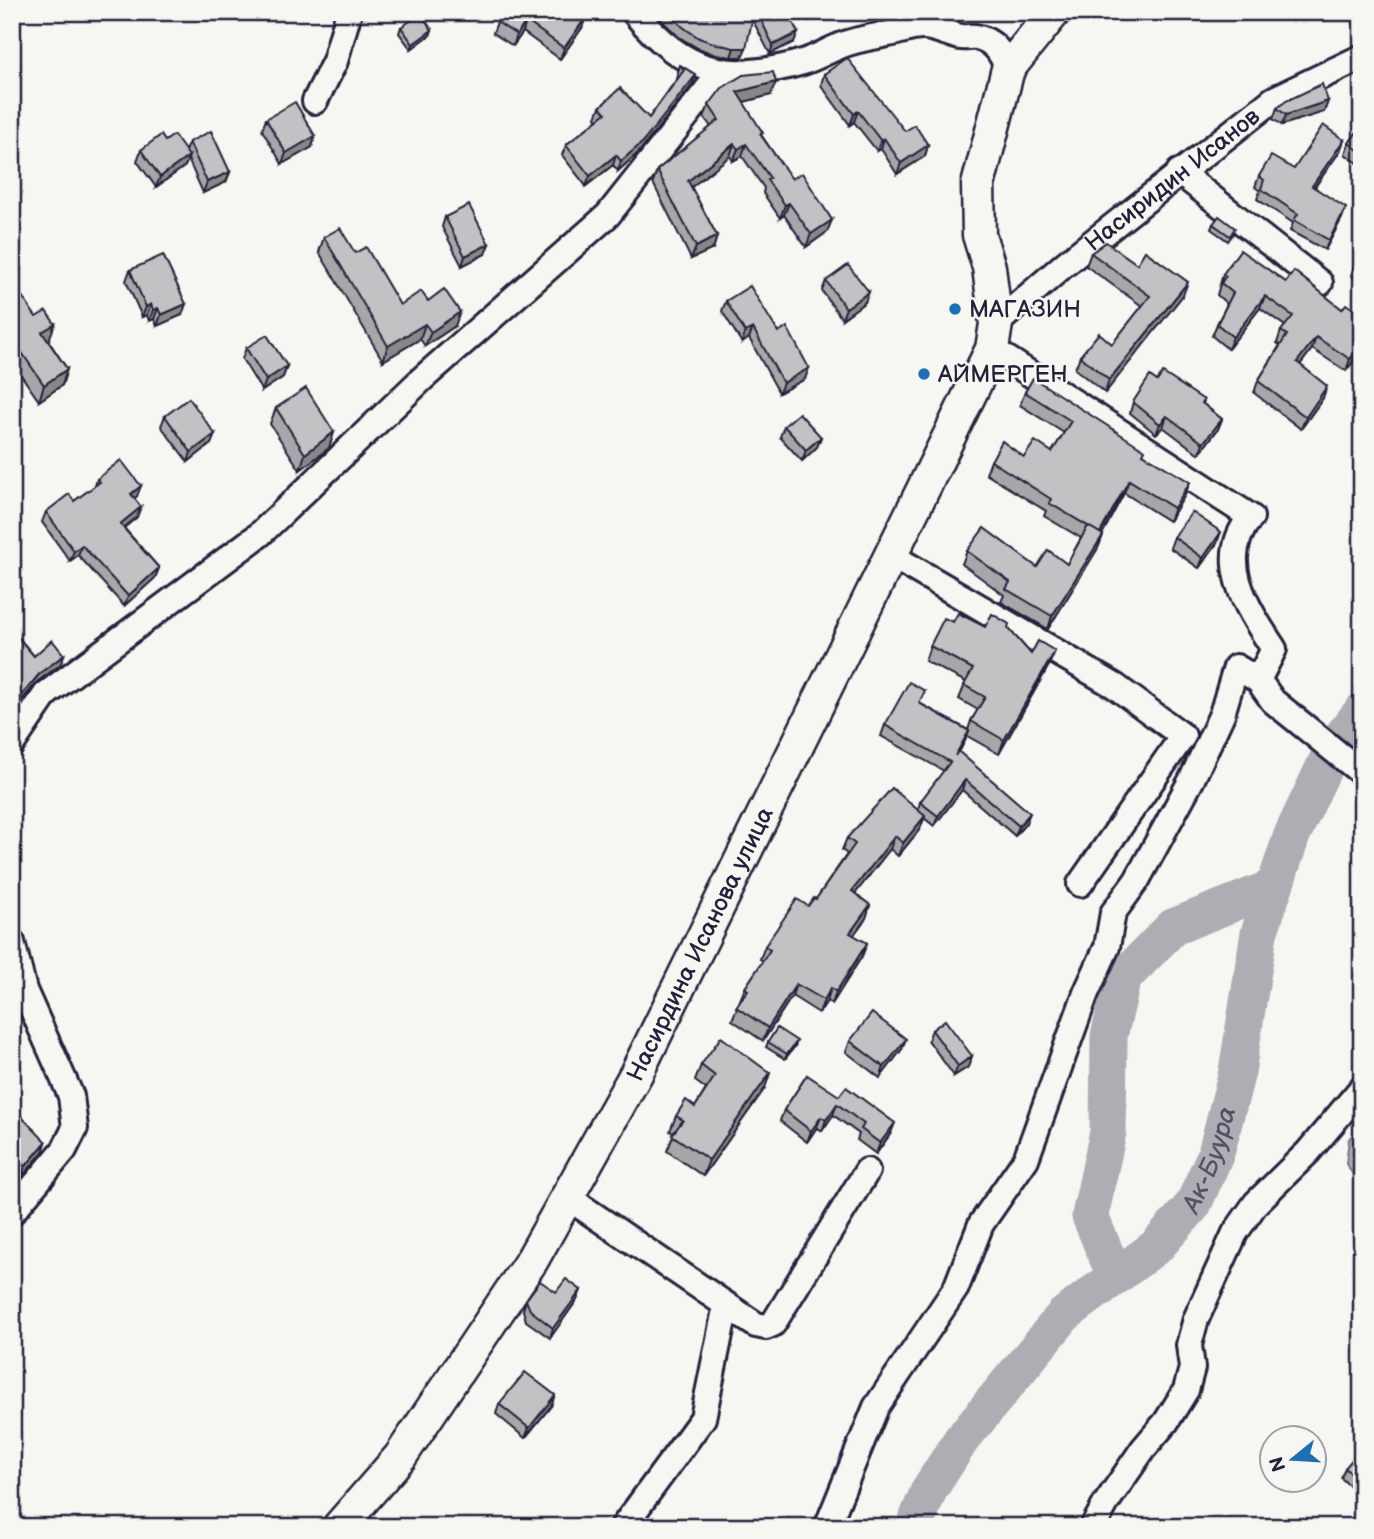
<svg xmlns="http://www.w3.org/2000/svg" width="1374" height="1539" font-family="'Balsamiq Sans',sans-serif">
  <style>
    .water { fill: #adadb3; stroke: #757583; stroke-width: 2 }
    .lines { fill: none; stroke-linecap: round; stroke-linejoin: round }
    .river { stroke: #adadb3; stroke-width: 37 }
    .minor-casing { stroke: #22223b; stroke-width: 30 }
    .major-casing { stroke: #22223b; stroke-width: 37 }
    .minor { stroke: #f6f6f2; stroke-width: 24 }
    .major { stroke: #f6f6f2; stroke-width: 32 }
    .wall { fill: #a7a7a9; stroke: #22223b; stroke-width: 2 }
    .shaded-wall { fill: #888889; stroke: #22223b; stroke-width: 2 }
    .building { fill: #c2c2c4; stroke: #22223b; stroke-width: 2 }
    .poi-dot { fill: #1f6fb2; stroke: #f6f6f2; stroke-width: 2.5 }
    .labels { text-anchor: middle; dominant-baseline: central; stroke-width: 5; stroke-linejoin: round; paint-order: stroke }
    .street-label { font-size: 24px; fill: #22223b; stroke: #f6f6f2 }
    .poi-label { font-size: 24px; fill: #22223b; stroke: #f6f6f2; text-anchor: start }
    .water-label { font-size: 26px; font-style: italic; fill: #535365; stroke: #f6f6f2 }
  </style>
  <rect width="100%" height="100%" fill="#f6f6f2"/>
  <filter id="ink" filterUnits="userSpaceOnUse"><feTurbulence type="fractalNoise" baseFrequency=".0143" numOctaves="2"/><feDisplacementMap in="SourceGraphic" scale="14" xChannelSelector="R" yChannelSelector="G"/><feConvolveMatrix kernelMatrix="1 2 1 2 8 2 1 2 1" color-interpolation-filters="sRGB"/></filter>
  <g filter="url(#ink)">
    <polygon class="water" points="1362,1123 1362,1188 1346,1164 1349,1139"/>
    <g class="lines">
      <g class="river">
        <polyline points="1115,1276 1090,1216 1108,1132 1109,1036 1123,978 1173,927 1274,887"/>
        <path id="s1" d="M914,1527l15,-37 32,-50 103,-125 93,-69 36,-41 23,-52 21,-81 22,-139 33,-98 41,-87 29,-37"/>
      </g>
      <g class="minor-casing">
        <g id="minor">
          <path d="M634,12c49,61 94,72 169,50 13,-4 26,-12 39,-17 15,-6 31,-8 46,-11 12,-2 25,-8 37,-7 12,1 23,7 35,10 6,1 11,-1 16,0 18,3 26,17 32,32"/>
          <polyline points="315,101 335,61 349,12"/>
          <polyline points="1179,172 1320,283"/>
          <path id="s2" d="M996,324l69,-60 209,-165 88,-42"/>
          <path d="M992,349l259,168c-37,43 -3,92 23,132l-16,31 15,21 89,72"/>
          <polyline points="892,556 1115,686 1183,736 1080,884"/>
          <polyline points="12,744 46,694 259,535 423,378 608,215 722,71"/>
          <polyline points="12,942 24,990 71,1096 75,1128 64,1150 12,1212"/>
          <polyline points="567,1197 756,1325 766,1327 773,1324 867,1171"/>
          <polyline points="623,1527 703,1418 726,1305"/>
          <polyline points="827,1527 876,1407 956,1288 981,1224 1026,1159 1086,993 1107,947 1113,913 1137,880 1192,779 1222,714 1236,667 1258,680"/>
          <polyline points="1093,1527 1106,1503 1143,1449 1166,1422 1186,1390 1192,1368 1189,1345 1196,1319 1235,1233 1256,1203 1308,1152 1362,1088"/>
        </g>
      </g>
      <g class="major-casing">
        <g id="major">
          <path id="s3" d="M339,1527l61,-70 132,-197 104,-186 356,-725 4,-25 -7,-57 -10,-32 -1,-50 30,-116 46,-57"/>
        </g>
      </g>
      <use href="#minor" class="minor"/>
      <use href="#major" class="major"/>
    </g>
    <g class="wall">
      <polygon points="504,12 582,28 560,59 523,32 513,46 493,33 497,22"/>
      <polygon points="653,12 717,12 721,17 726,12 788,12 794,42 770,54 752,19 742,57 731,57 713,54 696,47 679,37"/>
      <polygon points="1201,12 1221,12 1204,19"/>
      <polygon points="401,27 430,35 411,49 399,33"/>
      <polygon points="680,65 696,75 692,85 639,152 618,171 613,165 586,186 562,155 566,145 598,119 596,117 600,107 649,118 678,77 677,75"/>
      <polygon points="824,74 905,131 928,145 925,156 897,174 881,149 877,151 854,122 850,125 821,85"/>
      <polygon points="771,95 743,102 762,136 827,232 806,247 784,215 780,218 763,193 764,188 742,156 733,161 730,156 691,187 717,236 713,249 691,259 653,183 657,170 711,127 704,117 709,105"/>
      <polygon points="1328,101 1324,112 1282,125 1273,119 1277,108"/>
      <polygon points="266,119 315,136 312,147 282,164 262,130"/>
      <polygon points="1362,125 1362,166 1345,154 1349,143"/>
      <polygon points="1344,140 1340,151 1315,187 1342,218 1325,250 1290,231 1293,223 1257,199 1260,191 1255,187 1259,176 1294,169"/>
      <polygon points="165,141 185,151 189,142 230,172 226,182 203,193 188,159 185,166 156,187 137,161 141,150"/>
      <polygon points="445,217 485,254 462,266 442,227"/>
      <polygon points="1213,224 1233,234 1228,241 1211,229"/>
      <polygon points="324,237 355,253 400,305 428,301 455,326 425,346 420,339 383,361 319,252"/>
      <polygon points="1091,253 1137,264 1183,295 1105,393 1075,369 1080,356 1112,344 1142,306 1086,266"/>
      <polygon points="1362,255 1362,283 1351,275 1355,264"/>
      <polygon points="130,270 182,315 157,326 154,319 149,321 147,315 142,317 126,281"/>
      <polygon points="1223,274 1362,350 1346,371 1312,349 1300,365 1323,398 1301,429 1254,393 1258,381 1280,345 1277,343 1281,331 1285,326 1260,308 1228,349 1212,336 1217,324 1227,304 1217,295"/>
      <polygon points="826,281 865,302 842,319 822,291"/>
      <polygon points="12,285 36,317 55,324 48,340 67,369 62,385 39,401 12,362"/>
      <polygon points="726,301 805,379 779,393 749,338 742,343 722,311"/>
      <polygon points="246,348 287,366 283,377 262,391 242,359"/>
      <polygon points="1157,381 1204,400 1203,404 1222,419 1218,429 1199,454 1163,427 1156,434 1130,413 1133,402"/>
      <polygon points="1025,392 1144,455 1185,495 1169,521 1124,493 1102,534 1103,535 1098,548 1048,629 1001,602 1004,595 962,564 967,551 1037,567 1067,564 1081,538 1044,516 1046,511 986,474 991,461 1024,457 1052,452 1064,433 1020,405"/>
      <polygon points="276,408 334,432 329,448 300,470 270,424"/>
      <polygon points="165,416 215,434 211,444 188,462 161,426"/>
      <polygon points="784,426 821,437 817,447 802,461 780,437"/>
      <polygon points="97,479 137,496 134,499 137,517 124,528 159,568 155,578 124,606 78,555 70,561 42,522 46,512 74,501 95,486"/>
      <polygon points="1174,537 1217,543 1199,568 1170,548"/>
      <polygon points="953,622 985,627 1008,628 1031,654 1049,665 999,754 967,736 959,752 1026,823 1015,836 962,790 934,826 924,818 920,829 898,856 890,849 855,894 870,905 866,918 853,935 867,943 862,956 832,1004 827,1001 819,1013 792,996 763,1041 732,1020 745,988 763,961 760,959 765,946 808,906 816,899 847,854 842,850 847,838 918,810 920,802 944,771 881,736 885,725 921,704 968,730 971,721 978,710 959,699 966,682 925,661 930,646"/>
      <polygon points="12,630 34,656 64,655 60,665 37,682 18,705 12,698"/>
      <polygon points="932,1030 972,1056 968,1067 954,1076 928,1040"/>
      <polygon points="850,1041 902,1049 880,1078 846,1052"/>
      <polygon points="768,1042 795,1046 785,1059 766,1047"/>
      <polygon points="701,1065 765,1088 703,1176 667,1151 674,1134 670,1131 676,1116 695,1107 706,1089 695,1081"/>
      <polygon points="807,1075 891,1133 876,1154 857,1140 859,1134 833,1115 822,1131 817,1127 807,1142 780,1121 784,1110"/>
      <polygon points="12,1115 46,1142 43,1152 21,1178 12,1169"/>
      <polygon points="581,1290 577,1300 550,1338 526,1321 523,1310 526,1300 556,1292"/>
      <polygon points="499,1404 551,1406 525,1438 496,1414"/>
      <polygon points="1345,1468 1362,1479 1353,1489 1341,1478"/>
    </g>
    <g class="shaded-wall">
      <polygon points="1206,12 1221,12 1204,19"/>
      <polygon points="586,17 582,28 560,59 564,48"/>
      <polygon points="526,21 523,32 513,46 517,35"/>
      <polygon points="432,30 430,35 411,49 413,44"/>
      <polygon points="798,33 794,42 770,54 773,45"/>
      <polygon points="734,48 746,48 742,57 731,57"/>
      <polygon points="696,75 692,85 639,152 618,171 621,161"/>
      <polygon points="776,82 771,95 732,105 737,92"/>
      <polygon points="1328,101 1324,112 1282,125 1286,115"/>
      <polygon points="858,111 854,122 850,125 854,114"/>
      <polygon points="315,136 312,147 282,164 286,153"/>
      <polygon points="884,138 881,149 877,151 881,141"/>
      <polygon points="1344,140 1340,151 1308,196 1312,186"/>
      <polygon points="734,144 730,156 684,193 688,181"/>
      <polygon points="746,144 742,156 733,161 738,149"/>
      <polygon points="928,145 925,156 897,174 901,163"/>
      <polygon points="616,155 613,165 586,186 590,176"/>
      <polygon points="189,156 185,166 156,187 160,177"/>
      <polygon points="230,172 226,182 203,193 207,182"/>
      <polygon points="789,203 784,215 780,218 785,205"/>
      <polygon points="1346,208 1342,218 1325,250 1329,240"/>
      <polygon points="832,220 827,232 806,247 811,234"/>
      <polygon points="717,236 713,249 691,259 696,247"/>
      <polygon points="489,244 485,254 462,266 465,256"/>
      <polygon points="1188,282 1183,295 1105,393 1109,380"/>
      <polygon points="869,292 865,302 842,319 846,308"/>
      <polygon points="1265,296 1260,308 1228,349 1233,337"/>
      <polygon points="151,304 147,315 142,317 146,307"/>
      <polygon points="186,304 182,315 157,326 161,315"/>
      <polygon points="158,308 154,319 149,321 153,310"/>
      <polygon points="460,312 455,326 425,346 431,332"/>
      <polygon points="55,324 49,340 37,348 42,332"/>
      <polygon points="425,324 420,339 383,361 388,346"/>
      <polygon points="753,328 749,338 742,343 745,332"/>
      <polygon points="1316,337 1312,349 1293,374 1297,362"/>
      <polygon points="1362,344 1362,350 1346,371 1350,359"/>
      <polygon points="287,366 283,377 262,391 266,380"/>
      <polygon points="809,368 805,379 779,393 783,383"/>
      <polygon points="67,369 62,385 39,401 44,385"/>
      <polygon points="1327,386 1323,398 1301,429 1306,417"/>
      <polygon points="1167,416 1163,427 1156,434 1160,424"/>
      <polygon points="1222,419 1218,429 1199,454 1203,443"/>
      <polygon points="334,432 329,448 300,470 305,454"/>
      <polygon points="215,434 211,444 188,462 191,452"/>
      <polygon points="821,437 817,447 802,461 806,450"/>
      <polygon points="1129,480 1124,493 1096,546 1100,533"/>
      <polygon points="1190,482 1185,495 1169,521 1174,508"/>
      <polygon points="141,486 137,496 127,505 131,494"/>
      <polygon points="141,507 137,517 116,534 120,524"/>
      <polygon points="1221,532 1217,543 1199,568 1203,558"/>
      <polygon points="1103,535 1098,548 1048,629 1052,616"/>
      <polygon points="82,545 78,555 70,561 74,551"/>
      <polygon points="159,568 155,578 124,606 128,596"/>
      <polygon points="1055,651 1049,665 999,754 1004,740"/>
      <polygon points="64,655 60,665 37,682 18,705 22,695 40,673"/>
      <polygon points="969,731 965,741 951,767 955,756"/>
      <polygon points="965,780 962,790 934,826 938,816"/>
      <polygon points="1030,813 1026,823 1015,836 1019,826"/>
      <polygon points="925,816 920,829 898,856 903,843"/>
      <polygon points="895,836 890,849 847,904 852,891"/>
      <polygon points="870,905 866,918 846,946 850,933"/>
      <polygon points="867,943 862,956 832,1004 836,992"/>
      <polygon points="796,984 792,996 763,1041 768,1028"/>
      <polygon points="831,988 827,1001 819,1013 824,1000"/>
      <polygon points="906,1039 902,1049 880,1078 884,1067"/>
      <polygon points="797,1041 795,1046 785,1059 787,1054"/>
      <polygon points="972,1056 968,1067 954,1076 958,1066"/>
      <polygon points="770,1073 765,1088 703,1176 709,1160"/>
      <polygon points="837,1104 833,1115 822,1131 826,1120"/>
      <polygon points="821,1117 817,1127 807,1142 811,1131"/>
      <polygon points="895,1123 891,1133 876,1154 880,1143"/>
      <polygon points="46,1142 43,1152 21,1178 25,1167"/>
      <polygon points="581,1290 577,1300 550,1338 553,1328"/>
      <polygon points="555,1395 551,1406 525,1438 529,1428"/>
      <polygon points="1362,1473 1362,1479 1353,1489 1357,1479"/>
    </g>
    <g class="building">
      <polygon points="504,12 579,12 586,17 564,48 526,21 517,35 497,22"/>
      <polygon points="667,12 717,12 721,17 726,12 754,12 746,48 734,48 716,44 699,38 683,27"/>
      <polygon points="757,12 788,12 798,33 773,45"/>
      <polygon points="421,14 432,30 413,44 401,27"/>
      <polygon points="847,58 905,131 915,125 928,145 901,163 884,138 881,141 858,111 854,114 824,74"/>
      <polygon points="680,65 696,75 643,142 621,161 616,155 590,176 566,145 606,113 600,107 620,88 649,118 684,70"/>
      <polygon points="773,72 776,82 737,92 763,133 760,134 792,179 802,173 832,220 811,234 789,203 785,205 767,180 770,178 746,144 738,149 734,144 688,181 717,236 696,247 657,170 719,120 709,105 722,88 743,75"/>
      <polygon points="1322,84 1328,101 1286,115 1277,108 1286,101"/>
      <polygon points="295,102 315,136 286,153 266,119"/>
      <polygon points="1323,125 1344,140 1312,186 1346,208 1329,240 1294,220 1298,214 1261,189 1264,180 1259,176 1271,156 1294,169"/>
      <polygon points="1362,125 1362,153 1349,143"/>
      <polygon points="211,131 230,172 207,182 189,142"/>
      <polygon points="161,135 165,141 174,135 189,156 160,177 141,150"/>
      <polygon points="469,205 489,244 465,256 445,217"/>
      <polygon points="1219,216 1235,228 1230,236 1213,224"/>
      <polygon points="340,228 355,253 366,247 400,305 421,291 428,301 444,289 460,312 431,332 425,324 388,346 324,237"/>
      <polygon points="1106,242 1137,264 1145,251 1188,282 1109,380 1080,356 1099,333 1112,344 1150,296 1091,253"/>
      <polygon points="1240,250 1286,282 1294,271 1342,309 1346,304 1362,315 1362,344 1350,359 1316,337 1297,362 1327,386 1306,417 1258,381 1287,335 1281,331 1293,316 1265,296 1233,337 1217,324 1233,293 1221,283 1226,276 1223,274"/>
      <polygon points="163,255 186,304 161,315 158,308 153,310 151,304 146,307 130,270"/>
      <polygon points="1362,255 1362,270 1355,264"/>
      <polygon points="848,265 869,292 846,308 826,281"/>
      <polygon points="14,284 36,317 46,311 55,324 42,332 67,369 44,385 12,338 12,285"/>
      <polygon points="750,286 778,332 787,327 809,368 783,383 753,328 745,332 726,301"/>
      <polygon points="267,335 287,366 266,380 246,348"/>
      <polygon points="1163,373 1204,400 1202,403 1222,419 1203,443 1167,416 1160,424 1133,402 1150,376 1157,381"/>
      <polygon points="1033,378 1145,450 1143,454 1190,482 1174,508 1129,480 1100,533 1049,503 1051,499 991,461 1002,441 1024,457 1035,441 1052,452 1071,421 1025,392"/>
      <polygon points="306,388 334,432 305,454 276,408"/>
      <polygon points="189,398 215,434 191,452 165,416"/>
      <polygon points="799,413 821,437 806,450 784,426"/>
      <polygon points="121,460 141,486 131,494 141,507 120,524 159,568 128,596 82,545 74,551 46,512 69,494 74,501 100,482 97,479"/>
      <polygon points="1192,512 1221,532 1203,558 1174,537"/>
      <polygon points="1088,526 1103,535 1052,616 1006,589 1010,582 967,551 984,528 1037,567 1048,550 1067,564"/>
      <polygon points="958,613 985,627 992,614 1009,624 1008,628 1031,654 1038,641 1055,651 1004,740 971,721 985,697 964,685 973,669 930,646 944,618 953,622"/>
      <polygon points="12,630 34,656 52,640 64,655 40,673 22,695 12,684"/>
      <polygon points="909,682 925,691 919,703 969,731 955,756 958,751 1030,813 1019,826 965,780 938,816 920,802 950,762 885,725"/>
      <polygon points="892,788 925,816 903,843 895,836 852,891 870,905 850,933 867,943 836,992 831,988 824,1000 796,984 768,1028 736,1007 748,990 745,988 770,950 765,946 797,899 808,906 814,898 816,899 855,844 847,838"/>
      <polygon points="872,1013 906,1039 884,1067 850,1041"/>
      <polygon points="945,1020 972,1056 958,1066 932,1030"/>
      <polygon points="777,1028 797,1041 787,1054 768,1042"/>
      <polygon points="721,1037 770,1073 709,1160 672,1135 683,1120 676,1116 686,1100 695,1107 715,1076 701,1065"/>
      <polygon points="807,1075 839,1096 846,1087 895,1123 880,1143 861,1129 864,1124 837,1104 826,1120 821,1117 811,1131 784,1110"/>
      <polygon points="16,1111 46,1142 25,1167 12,1154 12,1115"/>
      <polygon points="566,1279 581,1290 553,1328 530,1310 526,1300 540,1281 556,1292"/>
      <polygon points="525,1372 555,1395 529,1428 499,1404"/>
      <polygon points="1362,1448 1362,1473 1357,1479 1345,1468"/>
    </g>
  </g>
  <g class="poi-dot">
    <circle cx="955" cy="309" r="7"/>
    <circle cx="924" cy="374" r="7"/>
  </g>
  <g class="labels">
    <g class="street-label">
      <text stroke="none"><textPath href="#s2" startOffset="228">Насиридин Исанов</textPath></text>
      <text stroke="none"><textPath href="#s3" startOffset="688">Насирдина Исанова улица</textPath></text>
    </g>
    <g class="poi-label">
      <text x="969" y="309">МАГАЗИН</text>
      <text x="938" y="374">АЙМЕРГЕН</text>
    </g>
    <g class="water-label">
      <text stroke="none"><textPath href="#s1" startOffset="480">Ак-Буура</textPath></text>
    </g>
  </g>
  <rect width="1374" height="1539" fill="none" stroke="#f6f6f2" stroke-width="42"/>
  <rect x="21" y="21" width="1332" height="1497" fill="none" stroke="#22223b" stroke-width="2.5" filter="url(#ink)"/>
  <g transform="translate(1293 1459) rotate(252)"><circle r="33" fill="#f6f6f2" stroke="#a1a1a9" stroke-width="2"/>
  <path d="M0-5L12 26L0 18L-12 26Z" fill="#1f6fb2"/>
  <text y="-10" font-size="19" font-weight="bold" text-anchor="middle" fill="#22223b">N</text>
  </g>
</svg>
